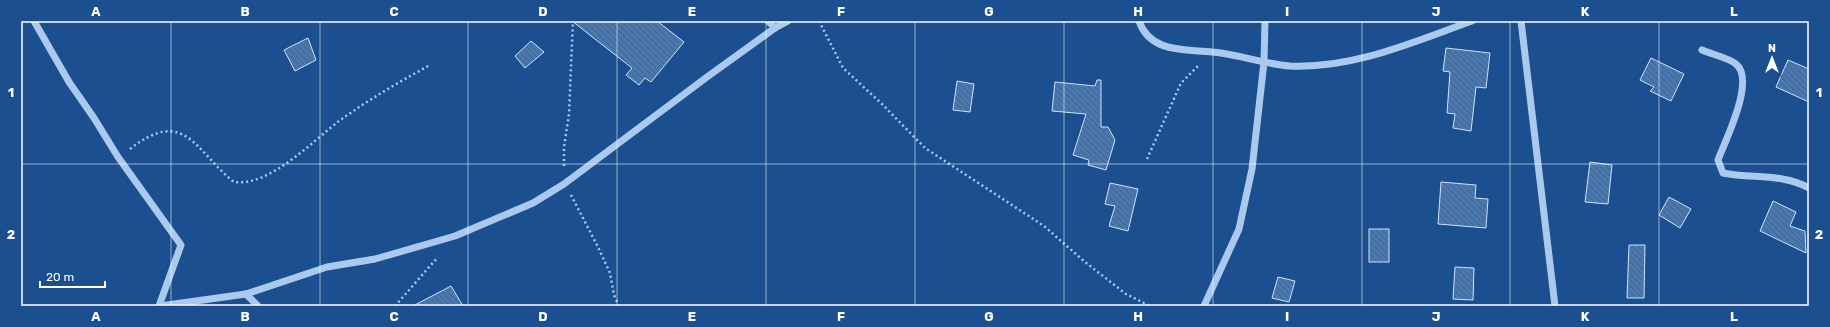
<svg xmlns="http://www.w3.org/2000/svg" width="1830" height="327" font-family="Rubik,sans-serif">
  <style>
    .building { fill: url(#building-back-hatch); stroke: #cfe3fa }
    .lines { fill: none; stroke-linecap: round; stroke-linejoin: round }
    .path { stroke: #a9c9ee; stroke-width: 2.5; stroke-dasharray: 2 3; stroke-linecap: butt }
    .minor { stroke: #a9c9ee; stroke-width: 7 }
    .grid { fill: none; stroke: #fff; stroke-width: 1; stroke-opacity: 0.55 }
    .neatline { fill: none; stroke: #fff; stroke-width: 1.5 }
    .grid-label { font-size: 13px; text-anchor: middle; font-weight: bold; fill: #fff }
  </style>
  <defs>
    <pattern id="building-back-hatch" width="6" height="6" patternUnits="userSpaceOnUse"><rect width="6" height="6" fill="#4478b7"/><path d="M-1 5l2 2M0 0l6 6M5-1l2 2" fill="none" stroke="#486282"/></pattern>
  </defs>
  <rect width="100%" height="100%" fill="#1b4f8f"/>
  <g class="building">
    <polygon points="572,21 657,21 684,42 651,82 645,78 639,85 626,75 632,68"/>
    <polygon points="308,38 316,60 295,71 284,50"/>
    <polygon points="531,41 544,52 525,68 515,56"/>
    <polygon points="1446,48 1490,53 1486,88 1476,87 1471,131 1453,128 1455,114 1447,113 1450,72 1443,71"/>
    <polygon points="1651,58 1684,74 1671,101 1650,91 1654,87 1640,80"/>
    <polygon points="1788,60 1809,69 1809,102 1776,87"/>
    <polygon points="1097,80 1101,80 1101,127 1108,127 1115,140 1106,170 1088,165 1089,160 1073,155 1086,114 1052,111 1055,82 1095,86"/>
    <polygon points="957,81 974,84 970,112 953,110"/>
    <polygon points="1590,162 1612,165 1608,204 1585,202"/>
    <polygon points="1441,182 1476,185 1475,198 1488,199 1486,228 1438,224"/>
    <polygon points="1110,183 1138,189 1128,231 1109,226 1115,206 1105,204"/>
    <polygon points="1669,197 1691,209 1680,228 1659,215"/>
    <polygon points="1773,201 1796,212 1790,226 1805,231 1806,253 1760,231"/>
    <rect x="1369" y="229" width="20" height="33"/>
    <polygon points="1629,245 1645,245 1644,298 1627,298"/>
    <polygon points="1455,267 1474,268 1473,300 1453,299"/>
    <polygon points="1278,277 1295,281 1289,302 1272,298"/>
    <polygon points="451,286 463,306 413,306"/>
  </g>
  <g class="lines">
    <g class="path">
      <polyline points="819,21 843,68 882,104 925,148 1044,226 1085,262 1126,294 1150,306"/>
      <path d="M130,149c55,-43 65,2 104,33 35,5 79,-41 105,-61 29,-21 60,-39 91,-56"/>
      <polyline points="1147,159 1181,83 1198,66"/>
      <polyline points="564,166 564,147 569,114 573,21"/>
      <polyline points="571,195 598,247 610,273 614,295 619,306"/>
      <polyline points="395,306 438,257"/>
    </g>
    <g class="minor">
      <polyline points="34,21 69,82 94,118 118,157 181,245 159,306"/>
      <polyline points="768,21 775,28"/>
      <path d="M1139,21c11,32 45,28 73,31 26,2 51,12 78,14 63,3 123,-24 182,-45"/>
      <polyline points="1521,21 1555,306"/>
      <path d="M1702,50c9,4 27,8 34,14 20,16 -11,77 -18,96l5,13c29,6 59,0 86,15"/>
      <polyline points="246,294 258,306"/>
      <polyline points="160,306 246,294 327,267 375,259 455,236 533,203 564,184 707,77 775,28 788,21"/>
      <polyline points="1204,306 1239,229 1252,169 1264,62 1265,21"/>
    </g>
  </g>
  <path class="grid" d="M171,21v285M320,21v285M468,21v285M617,21v285M766,21v285M915,21v285M1064,21v285M1213,21v285M1362,21v285M1510,21v285M1659,21v285M21,164h1788"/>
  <rect width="1830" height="327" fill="none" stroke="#1b4f8f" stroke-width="44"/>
  <g transform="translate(1772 58)" stroke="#1b4f8f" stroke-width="3" paint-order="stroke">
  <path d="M0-3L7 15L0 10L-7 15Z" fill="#ffffff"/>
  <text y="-6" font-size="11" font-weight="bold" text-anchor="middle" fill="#ffffff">N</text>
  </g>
  <path d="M40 281v6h65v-6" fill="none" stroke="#ffffff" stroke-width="2"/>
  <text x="46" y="281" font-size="12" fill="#ffffff" stroke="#1b4f8f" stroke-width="3" paint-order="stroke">20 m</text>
  <rect x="22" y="22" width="1786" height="283" class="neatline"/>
  <g class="grid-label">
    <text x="96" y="16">A</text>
    <text x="245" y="16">B</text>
    <text x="394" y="16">C</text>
    <text x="543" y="16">D</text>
    <text x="692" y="16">E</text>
    <text x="841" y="16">F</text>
    <text x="989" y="16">G</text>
    <text x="1138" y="16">H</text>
    <text x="1287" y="16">I</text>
    <text x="1436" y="16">J</text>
    <text x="1585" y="16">K</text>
    <text x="1734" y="16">L</text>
    <text x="11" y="97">1</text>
    <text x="1819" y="97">1</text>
    <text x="11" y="239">2</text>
    <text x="1819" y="239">2</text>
    <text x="96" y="321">A</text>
    <text x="245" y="321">B</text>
    <text x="394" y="321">C</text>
    <text x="543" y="321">D</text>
    <text x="692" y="321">E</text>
    <text x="841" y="321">F</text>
    <text x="989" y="321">G</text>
    <text x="1138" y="321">H</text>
    <text x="1287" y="321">I</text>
    <text x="1436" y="321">J</text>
    <text x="1585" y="321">K</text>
    <text x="1734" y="321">L</text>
  </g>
</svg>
